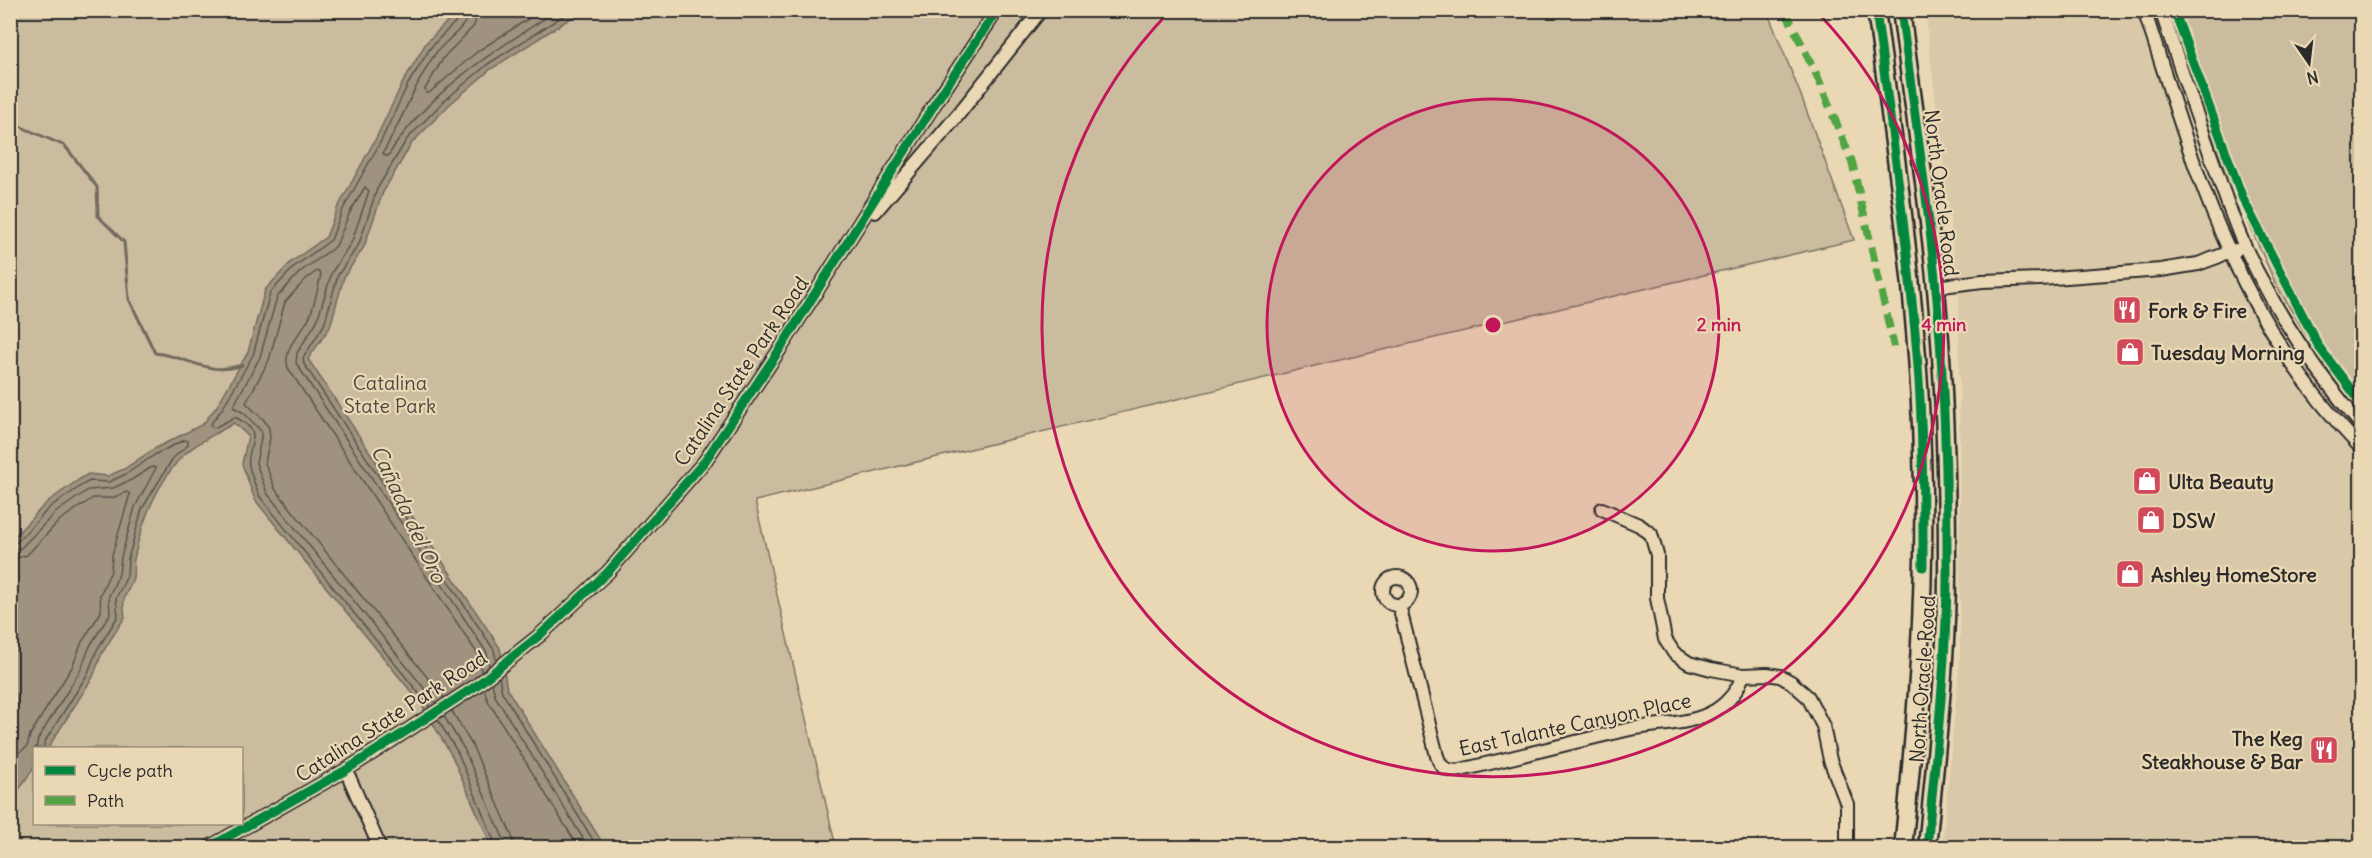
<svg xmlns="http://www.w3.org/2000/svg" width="2372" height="858" font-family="Delius,sans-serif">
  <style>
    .built { fill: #dac9a9 }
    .green { fill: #cbbc9f; stroke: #7b7465; stroke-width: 1.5; fill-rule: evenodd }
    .water { fill: #9f937f; stroke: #71695d; stroke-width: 1.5 }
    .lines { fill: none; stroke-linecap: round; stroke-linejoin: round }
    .shore { stroke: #59554d; stroke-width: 1.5 }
    .stream { stroke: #71695d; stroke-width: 3 }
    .minor-casing { stroke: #2b2b2b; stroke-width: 16 }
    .highway-casing { stroke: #2b2b2b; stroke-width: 21 }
    .minor { stroke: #ead8b5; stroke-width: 12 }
    .highway { stroke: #ead8b5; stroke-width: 16 }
    .quiet { stroke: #51a443; stroke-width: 8; stroke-dasharray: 15 8; stroke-linecap: butt }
    .cycleway-casing { stroke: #ead8b5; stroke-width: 13 }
    .cycleway { stroke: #00873e; stroke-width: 9 }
    .ring { fill: none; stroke: #c2185b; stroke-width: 3 }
    .labels { text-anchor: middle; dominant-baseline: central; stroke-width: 4.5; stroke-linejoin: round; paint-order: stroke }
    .street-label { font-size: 20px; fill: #2b2b2b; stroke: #ead8b5 }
    .poi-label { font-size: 20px; font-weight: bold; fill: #2b2b2b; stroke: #ead8b5; text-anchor: start }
    .park-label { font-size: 20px; fill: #4b4842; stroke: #ead8b5 }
    .water-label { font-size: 21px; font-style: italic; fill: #484540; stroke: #ead8b5 }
    .centre { fill: #c2185b; stroke: #ead8b5; stroke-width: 3 }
    .ring-label { font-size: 18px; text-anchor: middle; font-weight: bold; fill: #c2185b; stroke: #ead8b5; stroke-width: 4.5; stroke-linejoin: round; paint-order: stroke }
  </style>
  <rect width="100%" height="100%" fill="#ead8b5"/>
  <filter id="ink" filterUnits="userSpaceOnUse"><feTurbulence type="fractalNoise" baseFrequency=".0167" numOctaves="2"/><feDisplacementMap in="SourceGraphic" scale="12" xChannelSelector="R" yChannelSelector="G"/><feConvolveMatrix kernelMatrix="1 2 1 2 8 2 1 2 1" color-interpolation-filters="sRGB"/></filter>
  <g filter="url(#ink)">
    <polygon class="built" points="1925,11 2141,11 2220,242 2319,409 2361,455 2361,847 1942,847 1960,656 1959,298"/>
    <g class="green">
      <path d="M10,11h1757l33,82 54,147 -527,123 -572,138 81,346h-825zM34,748h208v76h-208z"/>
      <polygon points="2169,11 2361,11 2361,410 2326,368 2276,285 2224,167"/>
    </g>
    <path class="water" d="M458,11h124l-91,58 -42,36 -37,38 -29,49 -19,55 -20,30 -14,50 -22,32 192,289 7,41 98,158h-113l-40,-91 -30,-51 -167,-205 -13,-36 6,-28 -14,-13c-18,11 -43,22 -57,39 -22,27 -36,63 -43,97 -1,6 0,13 -1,19 -6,20 -12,13 -8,39l-23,36 -9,24 -45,71h-14v19l-23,35v-262l36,-38 33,-23 8,-5 20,2 16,-7 30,-20 49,-25 14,-18 31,-54 17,-62 26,-28 35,-25 11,-28 39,-71 27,-56 23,-39z"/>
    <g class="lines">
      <g class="shore">
        <path d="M469,10c-1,18 -24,30 -34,44 -21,31 -33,66 -52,99l2,3h3c40,-65 107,-106 170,-146"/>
        <polyline points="478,10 474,26 444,57 425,89 426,93 429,93 478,51 542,10"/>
        <polyline points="10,544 17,542 50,507 84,484 90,481 109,482 126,474 156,454 184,440 188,441 188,445 173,458 142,509 128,559 127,576 116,598 118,616 97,650 87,675 44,743 44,748"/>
        <polyline points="10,551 21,548 55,513 88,490 113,488 131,480 152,467 156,468 135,507 121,557 119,574 109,596 110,614 90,646 80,671 38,739 36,748"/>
        <polyline points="10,560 27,555 60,520 93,498 112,498 127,492 130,494 112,555 111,571 100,595 101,612 82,642 72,667 30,735 27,747 18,753 10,761"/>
        <polyline points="496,660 494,650 304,364 303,358 324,325 338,275 359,244 377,189 407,139 445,100 488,64 572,10"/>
        <polyline points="499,677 502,692 598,848"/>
        <polyline points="492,683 495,696 589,848"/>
        <polyline points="484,689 488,701 579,848"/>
        <path d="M444,698l-169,-209 -10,-26 5,-25 -1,-10 -5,-8 -18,-17 23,-43 16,-58 21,-23 11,-8 4,3c-3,14 -6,29 -11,42 -8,18 -28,30 -22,52l191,288 2,16"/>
        <polyline points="436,703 267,493 256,463 261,439 261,431 244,413 233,407 260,357 277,297 300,272 336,246 349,214 365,187 369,191 352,241 332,272 317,321 297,353 296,363 487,653 489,666"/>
        <path d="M430,707l-170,-210c-4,-10 -9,-21 -11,-31 -4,-22 19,-32 -14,-49l-21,11 -4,-3 12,-16 31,-54 17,-62 25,-27 36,-26 11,-29 39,-70 27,-57 23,-37 29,-30 1,-7"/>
        <polyline points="452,711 472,745 512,836 514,848"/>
        <polyline points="444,716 464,749 504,840 505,848"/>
        <polyline points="438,720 458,753 497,848"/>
      </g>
      <g class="stream">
        <path d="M10,122l55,24 32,41 1,29 26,26 5,57 26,54c33,3 52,24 87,12"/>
        <polyline points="2350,848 2362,836"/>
      </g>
      <g class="minor-casing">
        <g id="minor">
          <path d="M2144,10c27,81 50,165 86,242 32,72 77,140 132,197"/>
          <path d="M2161,10c16,48 32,95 49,143 11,31 21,63 35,94 30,64 70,124 117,179"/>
          <polyline points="875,212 957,116 1041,10"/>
          <polyline points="1935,287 1982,281 2040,279 2161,270 2198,264 2236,250"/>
          <polyline points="1602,509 1639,525 1651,534 1657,555 1657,598 1665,639 1674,653 1689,663 1711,669 1743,675 1767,674 1780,676 1791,682 1808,697 1823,726 1830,760 1847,804 1847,848"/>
          <circle cx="1397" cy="591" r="14"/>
          <path d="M1399,605l38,151c4,11 7,14 19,15 57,-13 113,-28 170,-41 29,-7 64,-4 90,-20 13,-8 22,-20 27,-35"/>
          <polyline points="346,770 380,848"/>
          <polyline points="208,848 346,770 476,686 540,635 608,572 705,461 782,346 934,105 997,10"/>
        </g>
      </g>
      <g class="highway-casing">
        <g id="highway">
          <path d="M1876,10c20,147 42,295 46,443 5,132 -5,263 -19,395"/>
          <path d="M1901,10c14,110 32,220 39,330 5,72 7,145 7,218 1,97 -11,193 -20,290"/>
        </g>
      </g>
      <use href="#minor" class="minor"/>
      <use href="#highway" class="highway"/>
      <polyline class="quiet" points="1785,10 1818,78 1852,162 1894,347"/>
      <g class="cycleway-casing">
        <g id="cycleway">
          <path d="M1876,10c15,115 31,229 41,344 6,71 6,142 6,213"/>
          <path d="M1901,10c14,110 32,220 39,330 5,72 7,145 7,218 1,97 -11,193 -20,290"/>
          <polyline points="2174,10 2243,199 2319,347 2362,404"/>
          <polyline points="208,848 346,770 476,686 540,635 608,572 705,461 782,346 934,105 997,10"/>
        </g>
      </g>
      <use href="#cycleway" class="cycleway"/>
    </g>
  </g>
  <circle cx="1493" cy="325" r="226" fill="#c2185b" fill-opacity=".12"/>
  <g class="ring">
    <circle cx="1493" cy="325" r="226"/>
    <path d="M1817 12A451 451 0 1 1 1169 12"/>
  </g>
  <defs>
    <g id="restaurant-square" transform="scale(1.5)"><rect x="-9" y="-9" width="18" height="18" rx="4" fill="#d1495b" stroke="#ead8b5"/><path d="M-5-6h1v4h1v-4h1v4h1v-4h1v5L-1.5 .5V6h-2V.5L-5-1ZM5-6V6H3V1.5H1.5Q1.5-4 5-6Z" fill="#fff"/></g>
    <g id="shop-square" transform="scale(1.5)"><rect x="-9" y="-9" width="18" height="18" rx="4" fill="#d1495b" stroke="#ead8b5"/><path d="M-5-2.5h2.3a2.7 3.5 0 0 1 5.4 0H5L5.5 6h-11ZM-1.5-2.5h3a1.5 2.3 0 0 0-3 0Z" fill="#fff"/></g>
  </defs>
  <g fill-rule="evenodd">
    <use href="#restaurant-square" x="2127" y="310"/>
    <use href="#shop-square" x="2130" y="352"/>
    <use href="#shop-square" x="2147" y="481"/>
    <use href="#shop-square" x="2151" y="520"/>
    <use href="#shop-square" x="2130" y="574"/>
    <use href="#restaurant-square" x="2324" y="750"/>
  </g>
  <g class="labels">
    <g class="street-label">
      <text transform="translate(1942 193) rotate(83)">North Oracle Road</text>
      <text transform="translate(741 371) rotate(-56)">Catalina State Park Road</text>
      <text transform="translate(1922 679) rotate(-86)">North Oracle Road</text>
      <text transform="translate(391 716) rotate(-33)">Catalina State Park Road</text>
      <text transform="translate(1575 724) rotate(-12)">East Talante Canyon Place</text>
    </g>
    <g class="poi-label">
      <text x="2148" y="310">Fork &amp; Fire</text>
      <text x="2151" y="352">Tuesday Morning</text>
      <text x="2168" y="481">Ulta Beauty</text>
      <text x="2172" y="520">DSW</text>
      <text x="2151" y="574">Ashley HomeStore</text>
      <text x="2303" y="738" text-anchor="end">The Keg<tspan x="2303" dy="23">Steakhouse &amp; Bar</tspan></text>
    </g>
    <g class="park-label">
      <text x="390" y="382">Catalina<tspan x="390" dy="23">State Park</tspan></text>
    </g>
    <g class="water-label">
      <text transform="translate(409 514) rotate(65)">Cañada del Oro</text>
    </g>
  </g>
  <circle cx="1493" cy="325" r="9" class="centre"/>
  <g class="ring-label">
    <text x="1719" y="331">2 min</text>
    <text x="1944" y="331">4 min</text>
  </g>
  <rect width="2372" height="858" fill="none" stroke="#ead8b5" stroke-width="36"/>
  <rect x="18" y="18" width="2336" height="822" fill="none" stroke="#2b2b2b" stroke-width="2" filter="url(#ink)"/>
  <rect x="33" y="747" width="210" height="78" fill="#ead8b5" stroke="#9e937e" stroke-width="1.5"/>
  <rect x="45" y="766" width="30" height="9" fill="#00873e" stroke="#9e937e" stroke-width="1.5"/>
  <text x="87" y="777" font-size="18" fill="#2b2b2b">Cycle path</text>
  <rect x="45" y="796" width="30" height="9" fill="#51a443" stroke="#9e937e" stroke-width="1.5"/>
  <text x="87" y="807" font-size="18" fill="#2b2b2b">Path</text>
  <g transform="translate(2309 63) rotate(166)" stroke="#ead8b5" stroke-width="4.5" paint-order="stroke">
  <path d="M0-4.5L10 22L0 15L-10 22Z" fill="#2b2b2b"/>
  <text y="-9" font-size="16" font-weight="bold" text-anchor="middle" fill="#2b2b2b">N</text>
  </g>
</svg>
